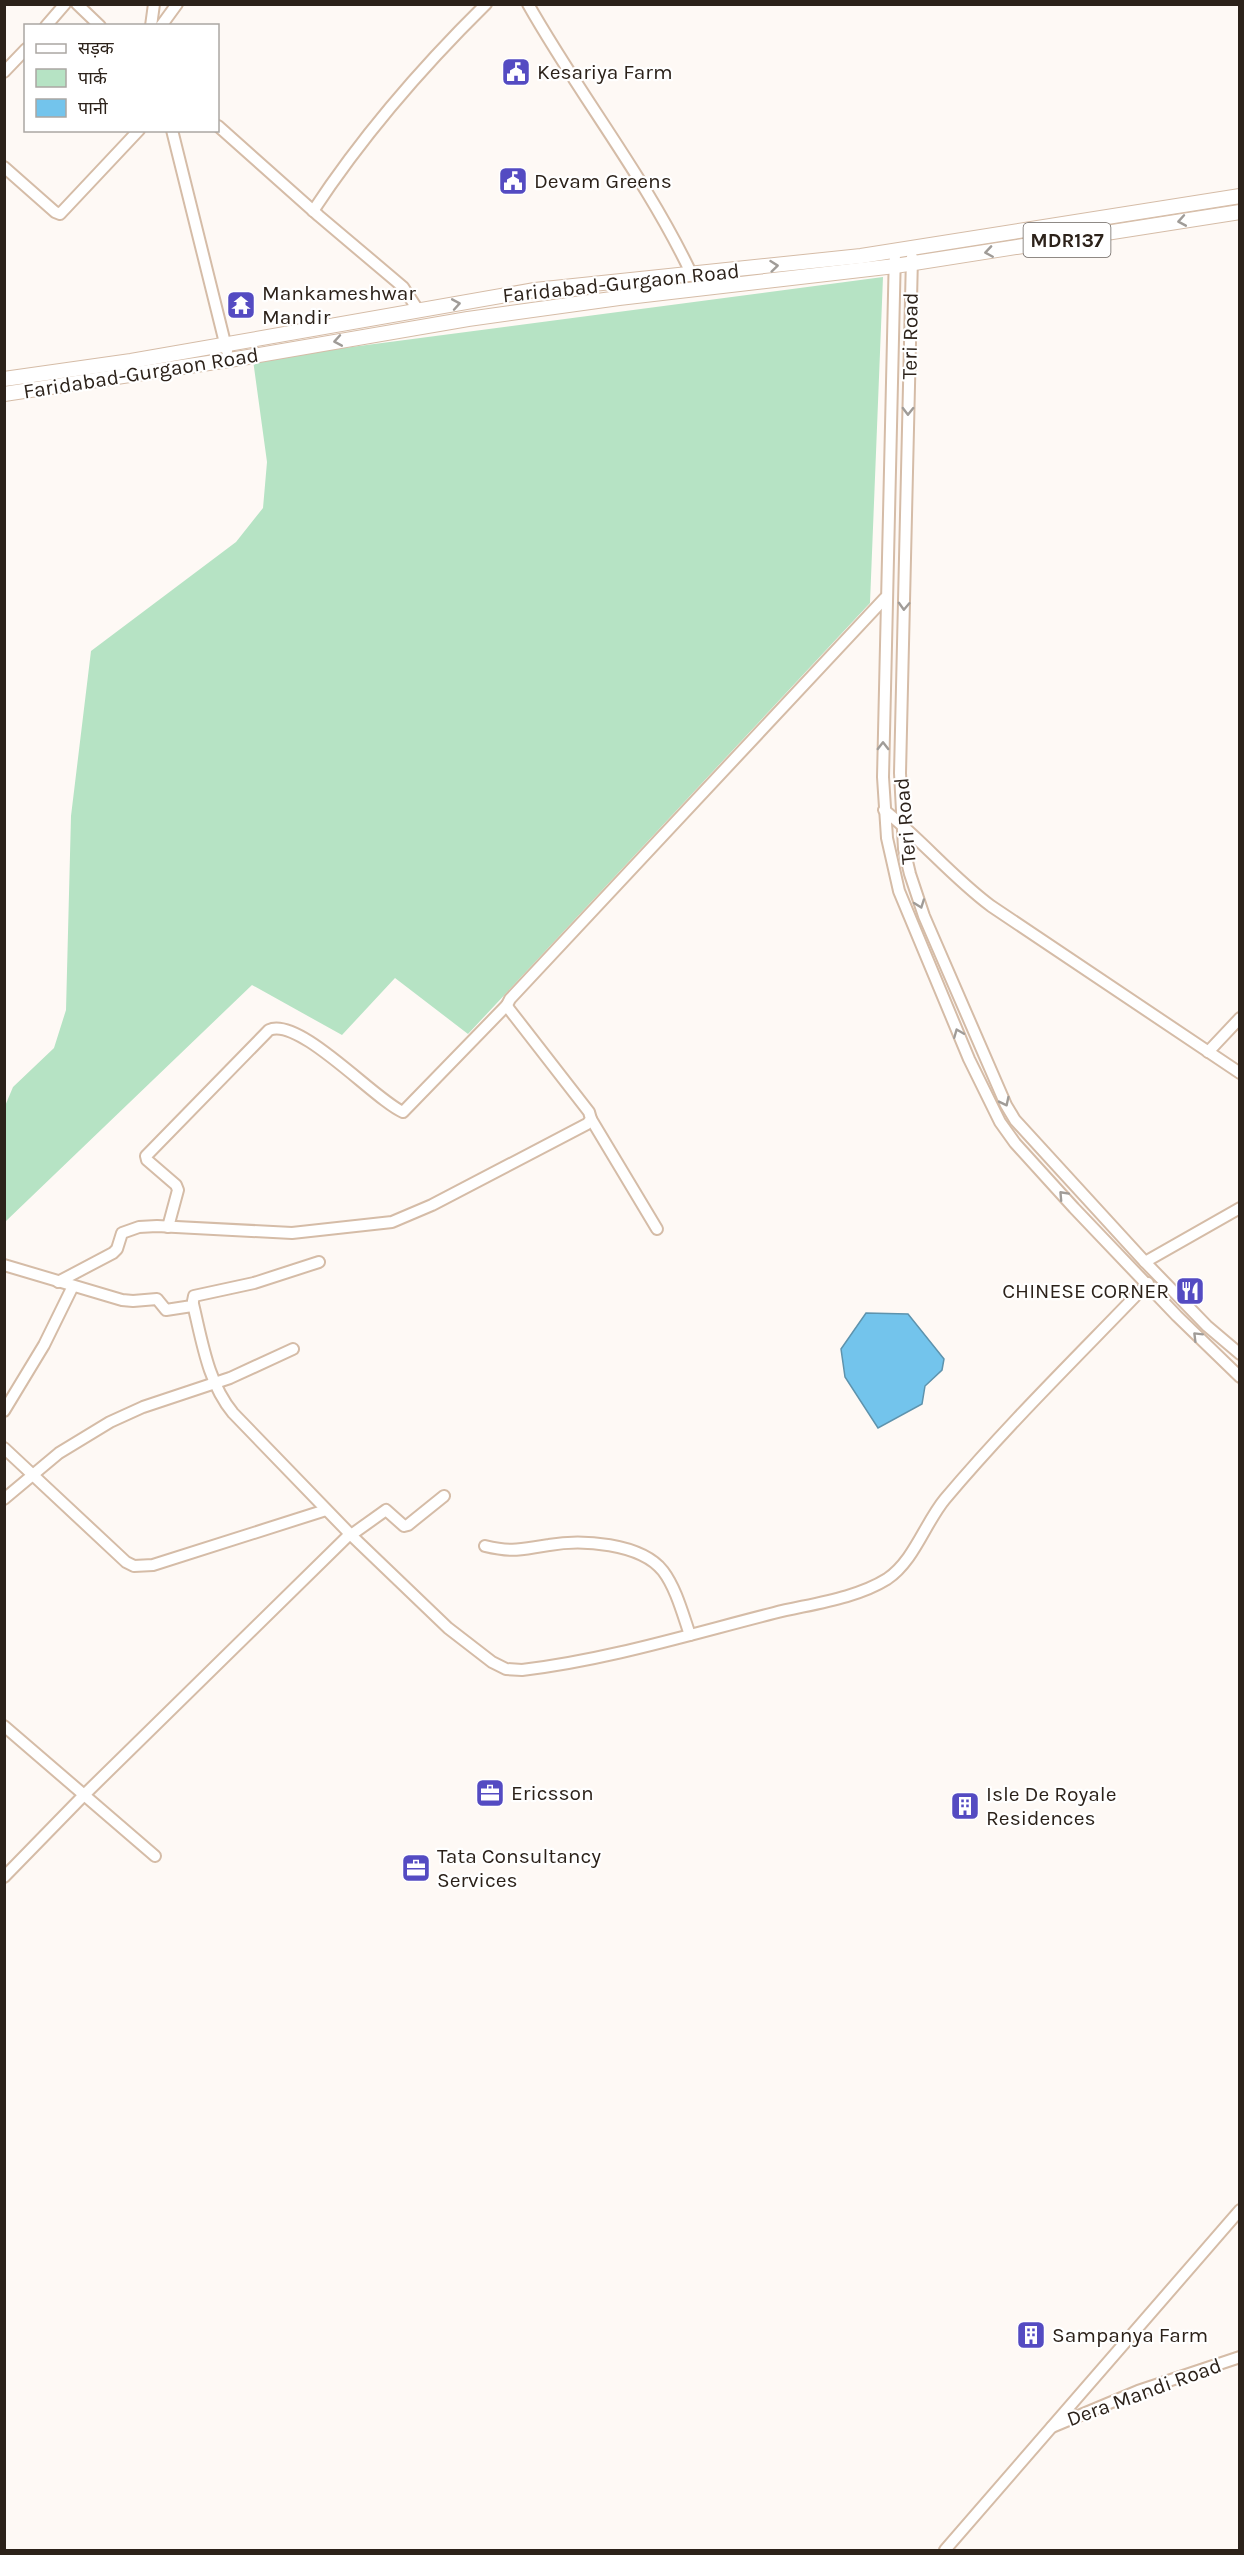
<svg xmlns="http://www.w3.org/2000/svg" width="1244" height="2555" font-family="Karla,'Noto Sans Devanagari',sans-serif">
  <style>
    .green { fill: #b6e3c4 }
    .water { fill: #73c4ec; stroke: #5e93ad; stroke-width: 1.5 }
    .lines { fill: none; stroke-linecap: round; stroke-linejoin: round }
    .minor-casing { stroke: #d5bca7; stroke-width: 14 }
    .major-casing { stroke: #d5bca7; stroke-width: 16 }
    .minor { stroke: #fff; stroke-width: 10 }
    .major { stroke: #fff; stroke-width: 14 }
    .oneway { stroke: #a09c98 }
    .labels { text-anchor: middle; dominant-baseline: central; stroke-width: 4.5; stroke-linejoin: round; paint-order: stroke }
    .shield { fill: #fff; stroke: #6b645f; stroke-width: 1.5 }
    .shield-label { font-size: 20px; font-weight: bold; fill: #2c221a }
    .poi-label { font-size: 21px; fill: #2c221a; stroke: #fff; text-anchor: start }
    .street-label { font-size: 21px; fill: #2c221a; stroke: #fff }
  </style>
  <rect width="100%" height="100%" fill="#fef9f5"/>
  <polygon class="green" points="883,277 870,603 468,1034 395,978 342,1035 252,985 5,1222 5,1106 13,1087 54,1048 66,1010 71,816 91,651 236,542 263,508 267,462 253,360"/>
  <polygon class="water" points="866,1313 908,1314 944,1359 942,1370 925,1386 922,1404 878,1428 845,1377 841,1349"/>
  <g class="lines">
    <g class="minor-casing">
      <g id="minor">
        <polyline points="77,4 100,26"/>
        <path d="M528,4c52,92 118,174 163,269"/>
        <polyline points="46,26 65,4"/>
        <polyline points="151,26 154,4"/>
        <polyline points="161,26 177,4"/>
        <polyline points="4,72 26,49"/>
        <polyline points="218,126 319,216 403,287 418,310"/>
        <polyline points="172,130 227,351"/>
        <polyline points="4,167 55,212 60,214 139,130"/>
        <path d="M313,211c50,-76 108,-143 173,-207"/>
        <polyline points="895,251 883,777 887,838 899,891 969,1059 1000,1122 1015,1143 1074,1208 1177,1316 1240,1377"/>
        <polyline points="912,257 900,773 904,849 910,874 924,916 1006,1105 1015,1120 1145,1262 1207,1326 1240,1354"/>
        <path d="M884,810c38,30 68,67 107,96l249,167"/>
        <polyline points="1208,1052 1240,1018"/>
        <polyline points="591,1119 657,1229"/>
        <path d="M168,1227l10,-37 -2,-5 -29,-25 -1,-4 123,-126c30,-14 107,71 134,82l104,-107"/>
        <polyline points="1145,1262 1240,1208"/>
        <polyline points="4,1265 122,1300 133,1301 157,1299 166,1310 192,1306 194,1296 254,1283 319,1262"/>
        <polyline points="58,1282 113,1253 117,1249 122,1233 139,1227 157,1226 292,1233 392,1222 432,1205 587,1124 591,1119 589,1112 509,1009 507,1005 510,999 885,598"/>
        <path d="M193,1304c9,37 15,79 40,109l118,122 97,93 44,34 14,7 16,1c85,-10 169,-36 252,-57 36,-9 81,-14 113,-34 27,-18 38,-56 58,-80 64,-76 135,-145 203,-216"/>
        <polyline points="4,1411 44,1345 73,1286"/>
        <polyline points="4,1448 126,1562 134,1566 153,1565 326,1510"/>
        <polyline points="4,1499 59,1453 110,1422 143,1407 230,1378 293,1349"/>
        <polyline points="351,1535 386,1510 404,1526 408,1525 444,1496"/>
        <path d="M485,1546c29,7 36,3 64,-1 32,-6 92,-2 114,26 13,17 20,44 27,64"/>
        <polyline points="4,1726 155,1856"/>
        <polyline points="4,1877 83,1796 350,1534"/>
        <polyline points="1052,2427 1138,2391 1240,2357"/>
        <polyline points="945,2550 1240,2210"/>
      </g>
    </g>
    <g class="major-casing">
      <g id="major">
        <polyline points="4,379 131,361 535,290 861,256 1240,196"/>
        <polyline points="4,394 242,358 468,319 619,298 895,266 1240,212"/>
      </g>
    </g>
    <use href="#minor" class="minor"/>
    <use href="#major" class="major"/>
  </g>
  <defs><path id="oneway-chevron" d="M-2-3.5L2.5 0L-2 3.5" fill="none" stroke-width="1.6" stroke-linecap="round" stroke-linejoin="round" transform="scale(1.5)"/></defs>
  <g class="oneway">
    <use href="#oneway-chevron" transform="translate(1182 221) rotate(170)"/>
    <use href="#oneway-chevron" transform="translate(989 252) rotate(171)"/>
    <use href="#oneway-chevron" transform="translate(774 266) rotate(-6)"/>
    <use href="#oneway-chevron" transform="translate(456 304) rotate(-10)"/>
    <use href="#oneway-chevron" transform="translate(338 341) rotate(170)"/>
    <use href="#oneway-chevron" transform="translate(908 411) rotate(91)"/>
    <use href="#oneway-chevron" transform="translate(904 606) rotate(92)"/>
    <use href="#oneway-chevron" transform="translate(883 746) rotate(-90)"/>
    <use href="#oneway-chevron" transform="translate(920 904) rotate(70)"/>
    <use href="#oneway-chevron" transform="translate(958 1033) rotate(-112)"/>
    <use href="#oneway-chevron" transform="translate(1005 1102) rotate(64)"/>
    <use href="#oneway-chevron" transform="translate(1063 1195) rotate(-133)"/>
    <use href="#oneway-chevron" transform="translate(1197 1336) rotate(-135)"/>
  </g>
  <defs>
    <g id="civic-square" transform="scale(1.5)"><rect x="-9" y="-9" width="18" height="18" rx="4" fill="#544bc2" stroke="#fff"/><path d="M-.6-6.5H3V-4.5H.6V-3L4-1V1h2V6H-6V1h2V-1L-.6-3ZM-1.2 2.5V6h2.4V2.5Z" fill="#fff"/></g>
    <g id="temple-square" transform="scale(1.5)"><rect x="-9" y="-9" width="18" height="18" rx="4" fill="#544bc2" stroke="#fff"/><path d="M0-6L5-2H3V0L6.5 2.5H4V6H1.5V3h-3V6H-4V2.5H-6.5L-3 0V-2H-5Z" fill="#fff"/></g>
    <g id="restaurant-square" transform="scale(1.5)"><rect x="-9" y="-9" width="18" height="18" rx="4" fill="#544bc2" stroke="#fff"/><path d="M-5-6h1v4h1v-4h1v4h1v-4h1v5L-1.5 .5V6h-2V.5L-5-1ZM5-6V6H3V1.5H1.5Q1.5-4 5-6Z" fill="#fff"/></g>
    <g id="office-square" transform="scale(1.5)"><rect x="-9" y="-9" width="18" height="18" rx="4" fill="#544bc2" stroke="#fff"/><path d="M-6-3h4V-5.5h4V-3h4V5H-6ZM-1-4.5V-3h2v-1.5ZM-6 0V1H6V0Z" fill="#fff"/></g>
    <g id="building-square" transform="scale(1.5)"><rect x="-9" y="-9" width="18" height="18" rx="4" fill="#544bc2" stroke="#fff"/><path d="M-4-6H4V6H1V3H-1V6H-4ZM-2.5-4.3h1.7v1.8h-1.7ZM.8-4.3h1.7v1.8H.8ZM-2.5-1h1.7V.8h-1.7ZM.8-1h1.7V.8H.8Z" fill="#fff"/></g>
  </defs>
  <g fill-rule="evenodd">
    <use href="#civic-square" x="516" y="72"/>
    <use href="#civic-square" x="513" y="181"/>
    <use href="#temple-square" x="241" y="305"/>
    <use href="#restaurant-square" x="1190" y="1291"/>
    <use href="#office-square" x="490" y="1793"/>
    <use href="#building-square" x="965" y="1806"/>
    <use href="#office-square" x="416" y="1868"/>
    <use href="#building-square" x="1031" y="2335"/>
  </g>
  <g class="labels">
    <rect class="shield" x="1023.5" y="223" width="87" height="34" rx="4.5"/>
    <g class="shield-label">
      <text x="1067" y="240">MDR137</text>
    </g>
    <g class="poi-label">
      <text x="537" y="72">Kesariya Farm</text>
      <text x="534" y="181">Devam Greens</text>
      <text x="262" y="293">Mankameshwar<tspan x="262" dy="24">Mandir</tspan></text>
      <text x="1169" y="1291" text-anchor="end">CHINESE CORNER</text>
      <text x="511" y="1793">Ericsson</text>
      <text x="986" y="1794">Isle De Royale<tspan x="986" dy="24">Residences</tspan></text>
      <text x="437" y="1856">Tata Consultancy<tspan x="437" dy="24">Services</tspan></text>
      <text x="1052" y="2335">Sampanya Farm</text>
    </g>
    <g class="street-label">
      <text transform="translate(621 283) rotate(-6)">Faridabad-Gurgaon Road</text>
      <text transform="translate(910 336) rotate(-89)">Teri Road</text>
      <text transform="translate(141 373) rotate(-9)">Faridabad-Gurgaon Road</text>
      <text transform="translate(905 821) rotate(-95)">Teri Road</text>
      <text transform="translate(1144 2392) rotate(-20)">Dera Mandi Road</text>
    </g>
  </g>
  <rect width="1244" height="2555" fill="none" stroke="#2c221a" stroke-width="12"/>
  <rect x="24" y="24" width="195" height="108" fill="#ffffff" stroke="#aba7a3" stroke-width="1.5"/>
  <rect x="36" y="44" width="30" height="9" fill="#ffffff" stroke="#aba7a3" stroke-width="1.5"/>
  <text x="78" y="54" font-size="18" fill="#2c221a">सड़क</text>
  <rect x="36" y="69" width="30" height="18" fill="#b6e3c4" stroke="#aba7a3" stroke-width="1.5"/>
  <text x="78" y="84" font-size="18" fill="#2c221a">पार्क</text>
  <rect x="36" y="99" width="30" height="18" fill="#73c4ec" stroke="#aba7a3" stroke-width="1.5"/>
  <text x="78" y="114" font-size="18" fill="#2c221a">पानी</text>
</svg>
